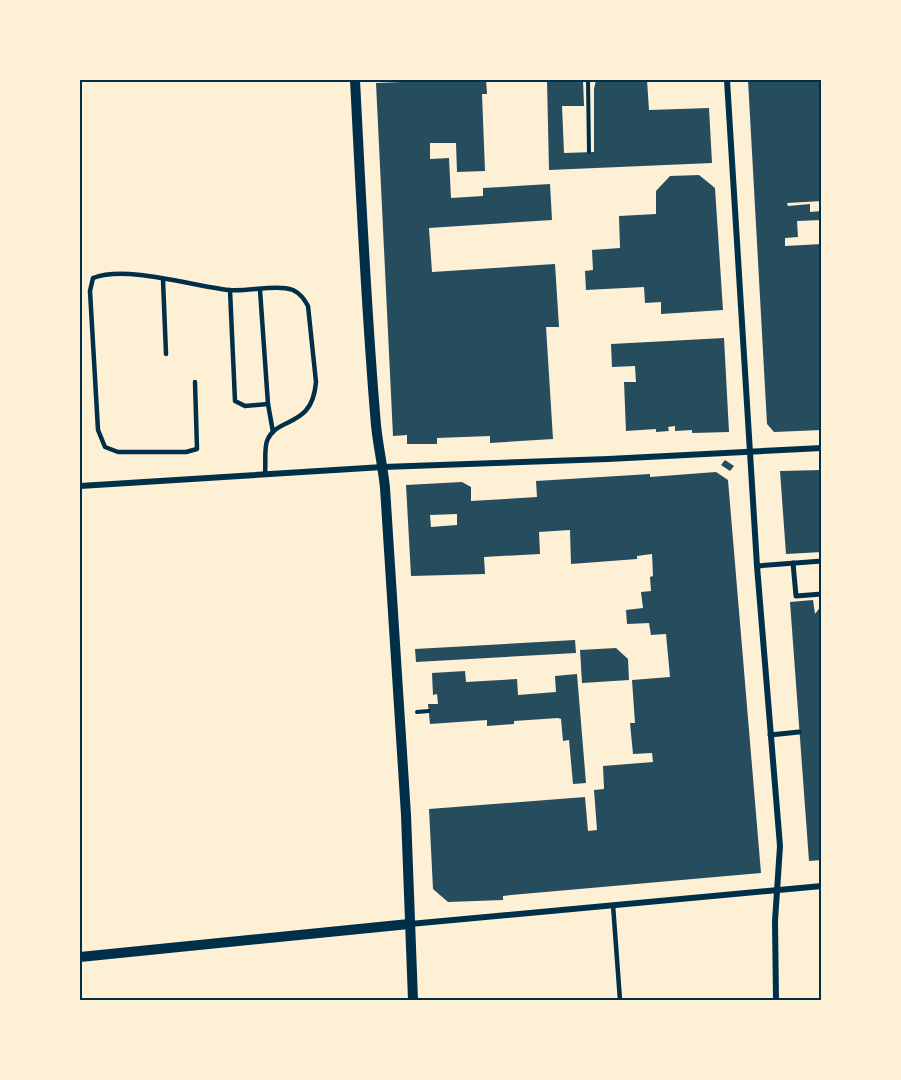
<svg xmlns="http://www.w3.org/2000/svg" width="901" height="1080" font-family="'Roboto Condensed',sans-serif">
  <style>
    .building { fill: #264d5e; fill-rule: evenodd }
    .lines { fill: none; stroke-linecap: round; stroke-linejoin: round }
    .path { stroke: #003049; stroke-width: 4 }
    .service { stroke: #003049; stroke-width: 4.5 }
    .pedestrian { stroke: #003049; stroke-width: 5 }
    .minor { stroke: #003049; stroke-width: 6 }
    .tertiary { stroke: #003049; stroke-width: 10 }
    .neatline { fill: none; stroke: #003049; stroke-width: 2 }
  </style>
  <rect width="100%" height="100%" fill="#fdf0d5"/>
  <g class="building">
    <polygon points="453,80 486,80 487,94 482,94 485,171 457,172 456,143 430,143 430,159 449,158 451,198 483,196 483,188 550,184 552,220 429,228 432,272 555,264 559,327 546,327 553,439 490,443 490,436 437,438 437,444 407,444 407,435 393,436 376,83"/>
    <polygon points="547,80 583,80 584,106 562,106 564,153 594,152 594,89 596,80 647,80 649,110 709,108 712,163 549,170"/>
    <polygon points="748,80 822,80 822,201 787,203 788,206 810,204 810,212 822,211 822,220 797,221 798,237 785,238 785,246 822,244 822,430 774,432 767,424"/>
    <polygon points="699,175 715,188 723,310 661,314 661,302 645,303 644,287 586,290 585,271 593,270 592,250 620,248 619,216 656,214 656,191 670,176"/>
    <polygon points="724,338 729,432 692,433 692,430 675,431 675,426 668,427 669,431 656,432 656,429 626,431 624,382 636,382 635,366 612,367 611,344"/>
    <polygon points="725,460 734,466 730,471 721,465"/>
    <polygon points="822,470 822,552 786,554 780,471"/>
    <path d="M716,472l12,8 33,393 -250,22 -8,1v4l-55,2 -15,-13 -4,-80 156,-12 3,34 9,-1 -3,-40 10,-1 -1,-23 50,-4 -1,-9 -19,1 -3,-31h5l-3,-43 38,-3 -4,-43 -15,1 -2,-12 -22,1 -1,-14 17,-2 -2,-16 10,-1 -1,-14 3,-1 -1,-22 -15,2v3l-66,5 -1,-34 -31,2 1,22 -56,3 1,17 -74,2 -5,-91 56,-3 9,5v14l66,-4 -1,-16 114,-7v3zM457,514v11l-26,2 -1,-12z"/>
    <polygon points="813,600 815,614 822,605 822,860 809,861 790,602"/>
    <polygon points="575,640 576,653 416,662 415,649"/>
    <polygon points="616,648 628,659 629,680 582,683 580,650"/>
    <polygon points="465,671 466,682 517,679 518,695 556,692 555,676 577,674 586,783 573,784 569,740 563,741 561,719 558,718 514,721 514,724 487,726 487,720 430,724 428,704 438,704 437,694 433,695 432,673"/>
  </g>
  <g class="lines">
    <g class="path">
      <polyline points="588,80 589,152"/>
      <polyline points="417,712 429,711"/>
    </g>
    <g class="service">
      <polyline points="163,280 166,354"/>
      <polyline points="230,290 235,401 245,406 268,404"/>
      <polyline points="260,290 268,404 273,432"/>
      <path d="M195,382l2,67 -11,3h-68l-13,-5 -7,-17 -8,-139 3,-13c34,-13 99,8 136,12 18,2 47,-6 64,0 8,4 11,9 15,16l8,76c-4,48 -39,33 -49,59 -3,8 -1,23 -2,33"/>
      <polyline points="613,905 620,1000"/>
    </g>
    <g class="pedestrian">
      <polyline points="793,563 796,596 822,594"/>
      <polyline points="757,566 822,561"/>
      <polyline points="770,735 799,732"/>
    </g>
    <g class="minor">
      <polyline points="727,80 757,566 780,846 775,921 776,1000"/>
      <polyline points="80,486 383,467 608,459 822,448"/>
      <polyline points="410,924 822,886"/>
    </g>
    <g class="tertiary">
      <path d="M355,80c6,115 11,230 21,345 2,21 7,42 9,63l21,327 7,185"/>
      <polyline points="80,957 409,924"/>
    </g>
  </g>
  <rect width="901" height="1080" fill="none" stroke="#fdf0d5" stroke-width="162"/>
  <rect x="81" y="81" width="739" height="918" class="neatline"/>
</svg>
